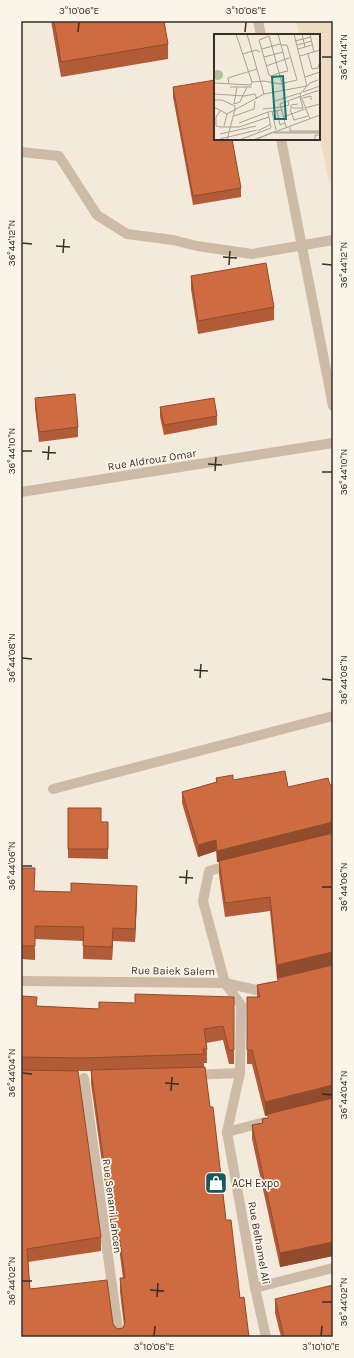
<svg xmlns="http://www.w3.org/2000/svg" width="354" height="1358" font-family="Karla,sans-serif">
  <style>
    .plaza { fill: #edddc2 }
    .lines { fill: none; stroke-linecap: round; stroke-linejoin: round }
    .minor { stroke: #cdbba7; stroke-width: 10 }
    .wall { fill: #b25c37; fill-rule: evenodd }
    .shaded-wall { fill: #914b2d }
    .building { fill: #cf6b40; stroke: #914b2d }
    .ticks { fill: none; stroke: #392f28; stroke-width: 1.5 }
    .labels { text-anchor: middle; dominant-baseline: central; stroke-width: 3.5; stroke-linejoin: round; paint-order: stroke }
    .street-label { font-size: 11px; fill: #392f28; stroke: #fbf4e9 }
    .poi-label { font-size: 11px; fill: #392f28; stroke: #fbf4e9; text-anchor: start }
    .inset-road { fill: none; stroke: #a99f94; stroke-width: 1 }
    .view { fill: #0f766e; fill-opacity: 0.15; stroke: #0f766e; stroke-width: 2 }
    .inset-edge { fill: none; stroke: #392f28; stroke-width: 2 }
    .neatline { fill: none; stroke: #392f28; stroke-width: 1.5 }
    .ticks-label { font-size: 10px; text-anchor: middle; fill: #392f28 }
  </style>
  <rect width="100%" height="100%" fill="#f4eadc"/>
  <polygon class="plaza" points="296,21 333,21 333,182 329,183 319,135 319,35 299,35"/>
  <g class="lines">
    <g class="minor">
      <polyline points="258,21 261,35"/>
      <polyline points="281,139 333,406"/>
      <polyline points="21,152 59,156 97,215 127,234 173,240 197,246 252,254 333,240"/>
      <polyline points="21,492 333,443"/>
      <polyline points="53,789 333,716"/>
      <polyline points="21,981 225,983 203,901 209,871 231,865"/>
      <polyline points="192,1075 240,1073"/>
      <polyline points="84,1078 119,1337"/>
      <polyline points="227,1132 265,1122"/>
      <polyline points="255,1288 333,1268"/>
      <polyline points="266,1337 255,1288 227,1132 240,1073 241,1005 225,983 257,990 269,987"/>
    </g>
  </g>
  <g class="wall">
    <polygon points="51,21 164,21 168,44 168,59 61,77"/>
    <polygon points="173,87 241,188 241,197 193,205 173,97"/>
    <polygon points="191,276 274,307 274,320 198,334 191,289"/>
    <polygon points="35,398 78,427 78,437 39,442 35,408"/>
    <polygon points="160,407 217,416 217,425 164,435 160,417"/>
    <polygon points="216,778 233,780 288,787 330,785 333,785 333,1256 280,1267 252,1139 252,1125 262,1123 262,1119 268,1118 268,1115 265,1116 252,1064 247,1064 247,1050 257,997 257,985 278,981 278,978 277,979 270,911 225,917 219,875 219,862 217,862 216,851 198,857 182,803 182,792 216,782"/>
    <polygon points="68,808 101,822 108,822 108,859 68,858"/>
    <polygon points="21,868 35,891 137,899 135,942 113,941 112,960 83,959 83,941 35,939 35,960 21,959"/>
    <path d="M21,996l16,10 62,3 36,-6 99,-6v67h-5l-6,-24 -17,3 1,6v14h-3v4l22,153 14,78 9,39h-228zM78,1071h13v13l23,165 5,-1 4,30h-3v14l4,34 -1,2 -6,1 -4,-5 -83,-35 -2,-27 73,-11v-14z"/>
    <polygon points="275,1299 333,1337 281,1337 275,1313"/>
  </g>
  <g class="shaded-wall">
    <polygon points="331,822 331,834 217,862 217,851"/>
    <polygon points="216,840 216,851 198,857 198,845"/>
    <polygon points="137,886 137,899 135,942 135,929"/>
    <polygon points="113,928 113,941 112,960 112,947"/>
    <polygon points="332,952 332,966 277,979 277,965"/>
    <polygon points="331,1085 331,1099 265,1116 265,1102"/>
    <polygon points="333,1242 333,1256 280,1267 280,1253"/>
  </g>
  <g class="building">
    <polygon points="54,21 164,21 168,44 61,62"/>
    <polygon points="215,80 215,139 232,139 241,188 193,196 173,87"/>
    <polygon points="266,263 274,307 198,321 191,276"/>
    <polygon points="75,394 78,427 39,432 35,398"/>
    <polygon points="214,398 217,416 164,425 160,407"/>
    <polygon points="285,771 288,787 328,778 330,785 333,785 333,822 217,851 216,840 198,845 182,792 217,782 216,778 233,775 233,780"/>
    <polygon points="68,808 101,808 101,822 108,822 108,849 68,849"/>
    <polygon points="333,833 333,952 332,952 277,965 270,897 225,903 219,861"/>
    <polygon points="21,868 35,868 34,891 71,892 71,883 137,886 135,929 113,928 112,947 83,946 84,927 35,926 35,946 21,946"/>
    <polygon points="333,965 333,1085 265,1102 252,1050 247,1050 247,997 260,997 257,985 278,981 278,978"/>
    <polygon points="135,994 234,997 234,1050 229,1050 223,1026 204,1029 207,1049 203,1049 204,1054 84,1058 21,1057 21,996 37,997 36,1006 99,1009 99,1002 135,1003"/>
    <polygon points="205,1067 210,1107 213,1107 226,1220 231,1220 240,1298 244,1297 249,1337 21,1337 21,1070 78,1071 101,1237 27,1249 30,1289 107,1280 113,1324 117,1329 123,1328 125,1322 120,1278 125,1278 119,1234 114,1235 91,1070"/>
    <polygon points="333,1098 333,1242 280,1253 252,1125 263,1123 262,1119 268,1118 268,1114"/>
    <polygon points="333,1285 333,1337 284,1337 275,1299"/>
  </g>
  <path class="ticks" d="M78,32l1,-10M245,32l1,-10M322,57h10M22,243l10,1M56,246l14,1M63,253l1,-14M223,257l14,1M322,264l10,1M229,265l1,-14M22,451h10M42,452l14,1M48,460l1,-14M208,464l14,1M215,471l1,-14M322,472h10M22,658l10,1M194,670l14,1M200,678l1,-14M322,679l10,1M22,866h10M179,877l14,1M186,884l1,-14M322,887h10M22,1073l10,1M165,1083l14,1M171,1091l1,-14M322,1094l10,1M22,1281h10M150,1290l14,1M157,1297l1,-14M322,1302h10M154,1336l1,-10M321,1336l1,-10"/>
  <defs>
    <g id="shop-square" transform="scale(1.15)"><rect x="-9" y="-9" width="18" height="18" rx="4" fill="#1a565e" stroke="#fbf4e9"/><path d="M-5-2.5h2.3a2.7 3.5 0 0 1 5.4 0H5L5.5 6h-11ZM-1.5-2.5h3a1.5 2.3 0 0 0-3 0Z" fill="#fff"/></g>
  </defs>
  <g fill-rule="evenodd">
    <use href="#shop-square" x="216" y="1183"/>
  </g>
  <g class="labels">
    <g class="street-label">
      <text transform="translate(152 460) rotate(-9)">Rue Aldrouz Omar</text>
      <text transform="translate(173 971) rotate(1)">Rue Baiek Salem</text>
      <text transform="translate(112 1206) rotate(83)">Rue Senani Lahcen</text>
      <text transform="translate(259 1243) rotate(80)">Rue Belhamel Ali</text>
    </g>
    <g class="poi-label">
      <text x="232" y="1183">ACH Expo</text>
    </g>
  </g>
  <g transform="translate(214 34)">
    <rect width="106" height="106" fill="#f4eadc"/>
    <path d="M-1 41a5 5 0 1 1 10 0a5 5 0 1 1-10 0Z" fill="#b4c59b"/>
    <path class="inset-road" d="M22,0l16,48M33,0l17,60M64,0l10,37 -9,2 -8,3 -2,-1 -10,-35 10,-4 5,18 5,19 3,10 1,5v2M80,0l13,52M88,0l3,13M96,0l4,18M81,7l16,-4M83,11l15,-4M48,15l18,-5M84,15l14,-4M29,20l13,-4 4,2M94,20l4,15 6,-1 2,-6M86,22l20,-6M50,23l19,-5M52,32l23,-8M91,43l15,-5M0,49l37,2 1,-3 12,-1 16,3 17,-4 -10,-35h-6M15,49l-1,-5 29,-9M16,53h22M89,58l17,-6M0,60l30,2 11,-2 2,5M88,62l18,-6M89,64l8,-2v4M0,66h8l13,6v3M61,67l25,-8M20,70l6,-2 7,-15M20,70l3,-17M84,70l-7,1v3h12l-3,-11M0,73l13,7M91,74l15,-4M49,75l18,-2 -1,-3 21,-8M76,75l4,11 14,-4M7,76l-5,7v9l4,1h19l30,-10M58,77l4,19M63,77l3,14 5,-2M20,82l20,-7 1,-8M69,83l22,-8M96,85l-10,-25 10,-11 8,-3M25,89l29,-11 14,-2M10,92l3,-12 37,-20 43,-8M72,93l-5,-20 8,-2 -1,-4M76,93v4h30M44,97l13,-7M60,99h46M6,100l36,-8M105,101h-4v5h5M6,105l37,-9M13,106l8,-31M25,106l32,-12 -3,-16M39,106l67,-25M41,106l18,-8h47"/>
    <path class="view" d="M69,42l3,43h-11l-3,-42z"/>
    <rect width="106" height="106" class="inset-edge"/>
  </g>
  <rect width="354" height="1358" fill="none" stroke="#fbf4e9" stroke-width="44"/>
  <rect x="22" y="22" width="310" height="1314" class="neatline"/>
  <g class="ticks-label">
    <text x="79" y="14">3°10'06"E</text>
    <text x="246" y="14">3°10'08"E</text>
    <text transform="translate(343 57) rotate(-90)" y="4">36°44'14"N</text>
    <text transform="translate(11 243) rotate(-90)" y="4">36°44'12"N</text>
    <text transform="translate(343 265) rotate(-90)" y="4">36°44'12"N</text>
    <text transform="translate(11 451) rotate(-90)" y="4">36°44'10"N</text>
    <text transform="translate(343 472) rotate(-90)" y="4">36°44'10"N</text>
    <text transform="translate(11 658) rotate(-90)" y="4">36°44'08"N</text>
    <text transform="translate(343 680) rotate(-90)" y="4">36°44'08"N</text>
    <text transform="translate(11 866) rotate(-90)" y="4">36°44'06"N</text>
    <text transform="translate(343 887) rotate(-90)" y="4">36°44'06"N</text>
    <text transform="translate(11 1073) rotate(-90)" y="4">36°44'04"N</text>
    <text transform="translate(343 1095) rotate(-90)" y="4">36°44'04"N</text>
    <text transform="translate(11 1281) rotate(-90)" y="4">36°44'02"N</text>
    <text transform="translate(343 1302) rotate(-90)" y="4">36°44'02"N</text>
    <text x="154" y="1350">3°10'08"E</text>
    <text x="321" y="1350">3°10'10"E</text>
  </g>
</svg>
